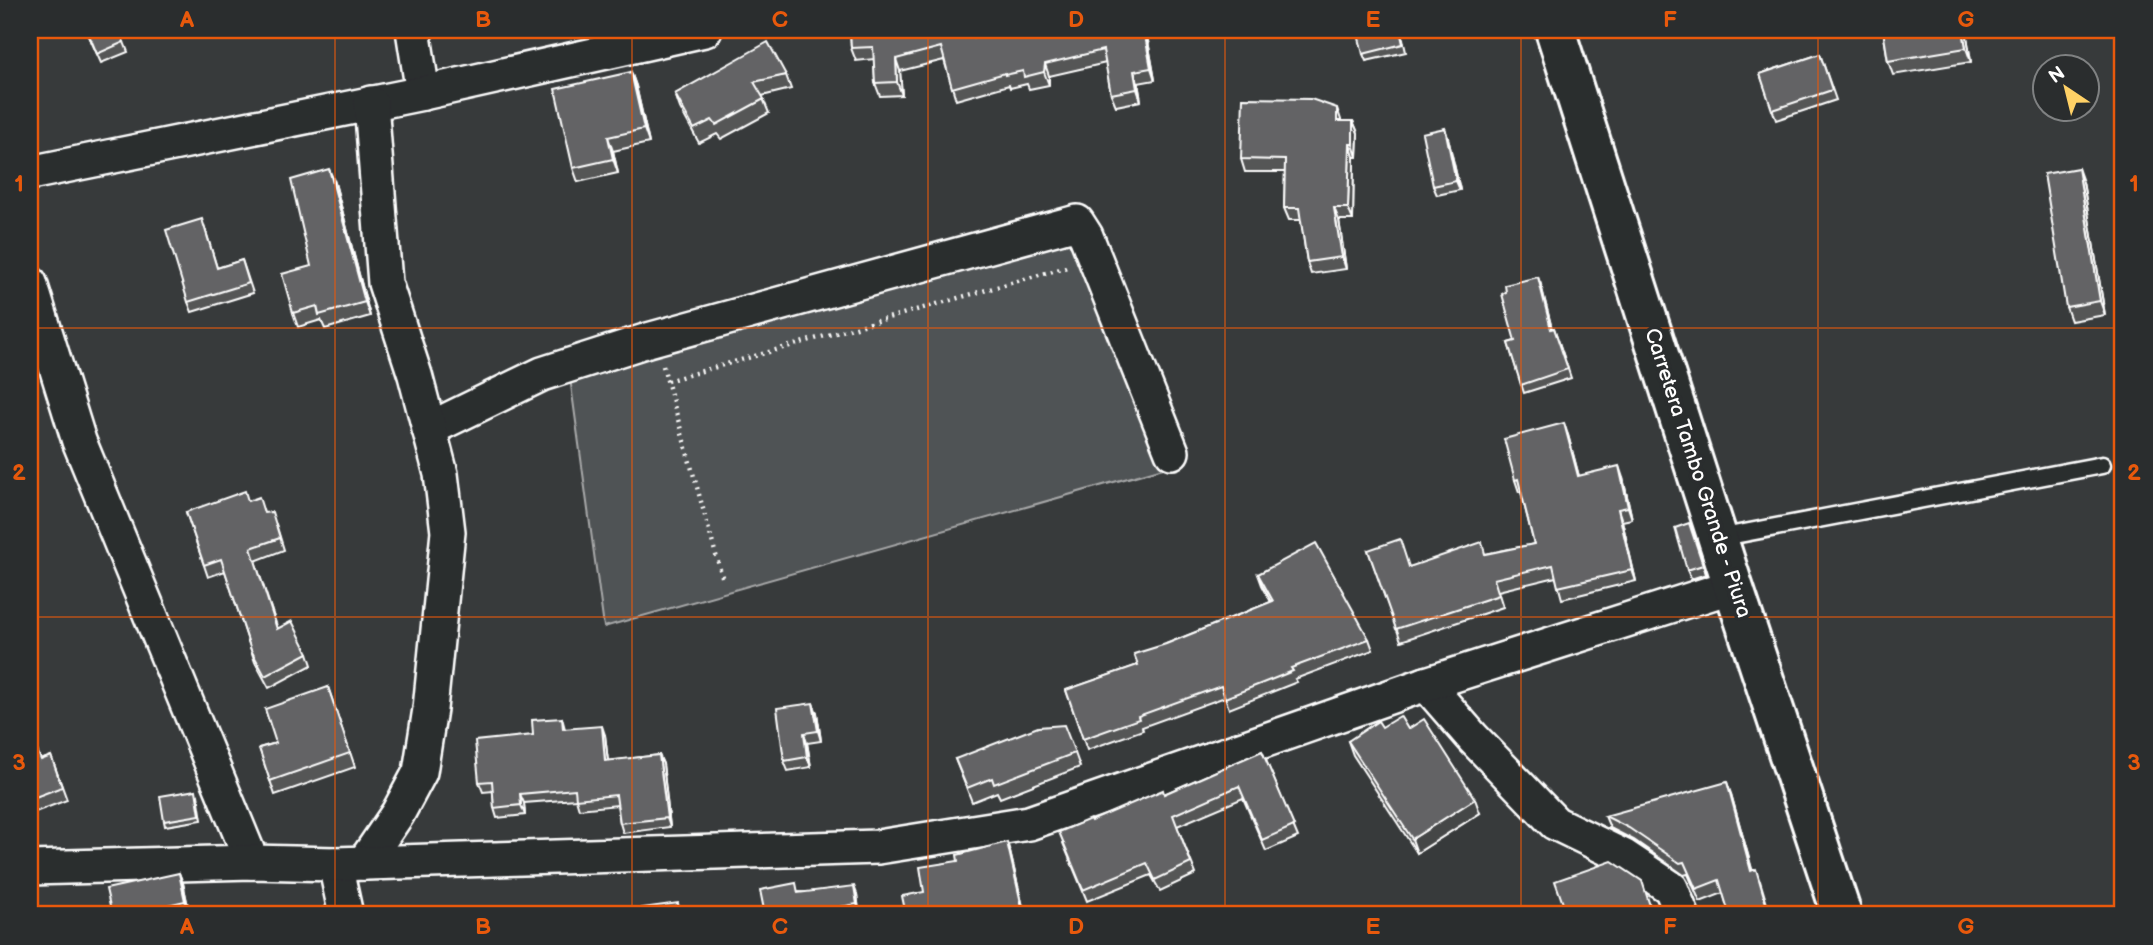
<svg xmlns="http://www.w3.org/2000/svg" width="2153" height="945" font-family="'Balsamiq Sans',sans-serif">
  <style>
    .green { fill: #505354; stroke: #a8a9aa; stroke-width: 2 }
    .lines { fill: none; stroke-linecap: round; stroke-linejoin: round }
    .service-casing { stroke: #fff; stroke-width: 21 }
    .minor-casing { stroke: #fff; stroke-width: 38 }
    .secondary-casing { stroke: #fff; stroke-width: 44 }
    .path { stroke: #fff; stroke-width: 4.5; stroke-dasharray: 2 5; stroke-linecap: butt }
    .service { stroke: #2a2d2e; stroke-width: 16 }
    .minor { stroke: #2a2d2e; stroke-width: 33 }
    .secondary { stroke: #2a2d2e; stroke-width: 38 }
    .wall { fill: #555657; stroke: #fff; stroke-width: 2 }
    .shaded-wall { fill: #454647; stroke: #fff; stroke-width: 2 }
    .building { fill: #636465; stroke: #fff; stroke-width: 2 }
    .grid { fill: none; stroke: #e8590c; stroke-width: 2; stroke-opacity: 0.55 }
    .labels { text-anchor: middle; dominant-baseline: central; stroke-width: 7; stroke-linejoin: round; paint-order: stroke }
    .street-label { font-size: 21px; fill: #fff; stroke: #2a2d2e }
    .neatline { fill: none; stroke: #e8590c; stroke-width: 2.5 }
    .grid-label { font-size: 23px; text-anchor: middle; font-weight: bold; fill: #e8590c }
  </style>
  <rect width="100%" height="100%" fill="#373a3b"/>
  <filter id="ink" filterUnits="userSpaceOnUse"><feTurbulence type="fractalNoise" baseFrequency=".0143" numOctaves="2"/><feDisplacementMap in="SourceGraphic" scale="14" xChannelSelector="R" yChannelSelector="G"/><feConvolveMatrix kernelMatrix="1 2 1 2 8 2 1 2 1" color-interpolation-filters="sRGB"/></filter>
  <g filter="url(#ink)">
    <polygon class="green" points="1069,239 1163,468 604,627 570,378"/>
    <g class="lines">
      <g class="service-casing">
        <polyline id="service" points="1718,538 2102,465"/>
      </g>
      <g class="minor-casing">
        <g id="minor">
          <polyline points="413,30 423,93"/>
          <polyline points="30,173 423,93 705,30"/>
          <polyline points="30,283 79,441 252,862"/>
          <polyline points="429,429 542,374 648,340 1077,222 1086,236 1172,452"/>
          <polyline points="1426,684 1473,738 1555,823 1623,856 1671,888 1682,915"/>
          <polyline points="364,863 398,813 420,772 430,709 448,532 441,474 415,375 385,283 371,103"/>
          <polyline points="335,864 346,915"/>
          <polyline points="30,868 252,862 335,864 878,847 1029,823 1426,684 1733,586"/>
        </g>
      </g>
      <g class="secondary-casing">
        <polyline id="secondary" points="1555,30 1733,586 1842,915"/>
      </g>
      <g class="path">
        <polyline points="663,366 723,580"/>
        <polyline points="667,381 1067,267"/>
      </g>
      <use href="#service" class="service"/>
      <use href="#minor" class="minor"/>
      <use href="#secondary" class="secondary"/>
    </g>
    <g class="wall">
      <polygon points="86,30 124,42 128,52 101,63"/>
      <polygon points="850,30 897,30 898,33 909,30 973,30 975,37 1146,30 1155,80 1138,83 1141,101 1116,106 1111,94 1106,63 1049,76 1049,85 1029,89 1027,84 1010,88 1009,85 956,100 944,60 900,71 902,95 880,96 875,83 874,59 856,61 851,48"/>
      <polygon points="1401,30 1406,52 1366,61 1363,54"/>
      <polygon points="1883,30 1966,30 1971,62 1893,75 1888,61"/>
      <polygon points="1820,54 1836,100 1776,120 1760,74"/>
      <polygon points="631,72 636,86 649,143 613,151 618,173 578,182 573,168"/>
      <polygon points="786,75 791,89 762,96 769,113 721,139 717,134 699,143 680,108 675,94"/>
      <polygon points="1341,121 1353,121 1358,133 1357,157 1354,157 1353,220 1339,220 1346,269 1311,274 1307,262 1301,220 1289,220 1284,208 1285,172 1245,172 1241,159"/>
      <polygon points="1445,128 1448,138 1460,190 1437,195 1433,186"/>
      <polygon points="2083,182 2105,315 2071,321 2066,307"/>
      <polygon points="335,183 370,316 325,329 321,320 298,327 293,313 311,266"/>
      <polygon points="205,228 217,268 242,260 253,293 192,312 188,302"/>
      <polygon points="1541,285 1552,329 1554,328 1571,378 1524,393 1508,343 1515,341"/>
      <polygon points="1568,435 1579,476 1623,478 1632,519 1622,521 1636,581 1562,599 1556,577 1498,591 1503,607 1401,641 1368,550 1410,567 1486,554 1534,544 1521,492 1519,492 1515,480"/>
      <polygon points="248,501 276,524 284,550 255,561 278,629 308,653 312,665 269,688 255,662 225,571 208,577 186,512"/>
      <polygon points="1689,523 1706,574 1691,579 1687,570"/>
      <polygon points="1258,574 1369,639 1373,650 1295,679 1297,682 1229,709 1225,697 1142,727 1143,730 1087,750 1066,690 1138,665 1166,644 1271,602 1262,585"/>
      <polygon points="328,687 355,767 275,795 259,748 276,743"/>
      <polygon points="817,713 821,741 807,743 811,767 788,771 784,761"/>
      <polygon points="562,718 565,729 605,735 608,761 659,755 663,764 670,827 623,833 620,823 617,805 579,809 576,799 524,803 525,815 497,818 494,808 493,791 483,792 479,782 533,735"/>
      <polygon points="1382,727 1408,729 1480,813 1417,853 1353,755 1348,741"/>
      <polygon points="30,738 41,760 51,756 67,800 30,814"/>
      <polygon points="1262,751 1298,837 1266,851 1243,798 1177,826 1196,874 1160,891 1151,875 1087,901 1063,843 1091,821 1164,794"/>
      <polygon points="1075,753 1080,767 1000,798 997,792 972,802 955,759"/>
      <polygon points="1731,794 1752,870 1760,881 1770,914 1784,915 1730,915 1723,893 1700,902 1688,874 1684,875 1634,840 1610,828 1605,816"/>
      <polygon points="198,795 202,820 165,826 164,821"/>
      <polygon points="1010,852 1025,915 906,915"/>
      <polygon points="179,873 183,883 189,911 170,915 112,915"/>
      <polygon points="799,892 857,894 859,911 839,915 765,915"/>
    </g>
    <g class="shaded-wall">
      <polygon points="1144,30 1146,30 1155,80 1151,68"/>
      <polygon points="1963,30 1966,30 1971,62 1966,48"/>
      <polygon points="896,59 900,71 902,95 897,82"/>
      <polygon points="1045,64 1049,76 1049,85 1044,72"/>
      <polygon points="1134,71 1138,83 1141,101 1137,89"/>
      <polygon points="631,72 636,86 649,143 644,129"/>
      <polygon points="1337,108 1341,120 1341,133 1337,121"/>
      <polygon points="1353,121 1358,133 1357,157 1353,144"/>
      <polygon points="1445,128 1448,138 1460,190 1456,181"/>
      <polygon points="608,137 613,151 618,173 613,159"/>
      <polygon points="1350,144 1354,157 1353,220 1348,208"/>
      <polygon points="2078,168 2083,182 2105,315 2100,301"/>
      <polygon points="329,169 335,183 370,316 365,302"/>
      <polygon points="1334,208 1339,220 1346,269 1342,257"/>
      <polygon points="1538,277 1541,285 1554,337 1551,329"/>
      <polygon points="1564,423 1568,435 1582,488 1578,476"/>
      <polygon points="1619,466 1623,478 1632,519 1628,507"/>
      <polygon points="1618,509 1622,521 1636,581 1632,570"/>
      <polygon points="813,703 817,713 821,741 818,731"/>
      <polygon points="602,726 605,735 609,771 605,761"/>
      <polygon points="804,733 807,743 811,767 807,757"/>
      <polygon points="659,755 663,764 670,827 667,818"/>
      <polygon points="1727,782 1731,794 1756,883 1751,871"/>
      <polygon points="520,794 524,803 525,815 521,805"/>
      <polygon points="1475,799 1480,813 1417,853 1412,839"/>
      <polygon points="1007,842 1010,852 1025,915 1022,907"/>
      <polygon points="179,873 183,883 189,911 185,901"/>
      <polygon points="854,886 857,894 859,911 857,904"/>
    </g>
    <g class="building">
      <polygon points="87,30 119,30 124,42 97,54"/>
      <polygon points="850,30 894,30 894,34 909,30 972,30 974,37 1008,30 1144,30 1151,68 1134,71 1137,89 1111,94 1103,50 1045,64 1044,72 1024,77 1023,71 1005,75 1005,73 952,88 941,47 896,59 897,82 875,83 873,47 851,48"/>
      <polygon points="1357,30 1400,30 1403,44 1363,54"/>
      <polygon points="1883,30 1963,30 1966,48 1888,61"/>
      <polygon points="768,42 786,75 754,82 764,99 716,125 712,120 694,129 675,94"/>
      <polygon points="1820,54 1832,90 1772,110 1760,74"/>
      <polygon points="631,72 644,129 608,137 613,159 573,168 555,89"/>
      <polygon points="1243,98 1311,99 1337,108 1337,121 1353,121 1353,144 1350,144 1348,208 1334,208 1342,257 1307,262 1299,208 1284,208 1285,160 1241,159"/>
      <polygon points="1445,128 1456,181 1433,186 1422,133"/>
      <polygon points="2078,168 2100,301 2066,307 2044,174"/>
      <polygon points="329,169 365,302 319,315 317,306 293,313 282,274 311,266 291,180"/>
      <polygon points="202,219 217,268 242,260 249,283 188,302 166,230"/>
      <polygon points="1538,277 1551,329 1554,328 1568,369 1521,385 1508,343 1515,341 1502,294 1506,292 1505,285"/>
      <polygon points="1564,423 1578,476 1619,466 1628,507 1618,509 1632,570 1558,587 1553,565 1494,579 1499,595 1396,629 1368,550 1400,539 1409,567 1482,542 1485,554 1534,544 1518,479 1515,480 1504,439"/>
      <polygon points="245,491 248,501 259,497 264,513 272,512 280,538 251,548 277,629 292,621 308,653 265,676 251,650 221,559 204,565 186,512"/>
      <polygon points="1689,523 1703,565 1687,570 1675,528"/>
      <polygon points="1316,543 1369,639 1291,668 1293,671 1225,698 1221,686 1138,716 1139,719 1083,739 1066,690 1138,665 1134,654 1166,644 1273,601 1258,574"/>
      <polygon points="328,687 350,753 270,781 259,748 276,743 265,709"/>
      <polygon points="813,703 818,731 804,733 807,757 784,761 777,708"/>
      <polygon points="1400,716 1408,729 1424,719 1475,799 1412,839 1348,741 1378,721 1382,727"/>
      <polygon points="562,718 563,729 602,726 605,761 659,755 667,818 620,823 616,795 576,799 575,789 520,794 521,805 494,808 492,781 479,782 475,741 533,735 532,720"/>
      <polygon points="1064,725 1075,753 994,784 992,778 967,788 955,759 1038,727"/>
      <polygon points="32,737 41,760 51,756 62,787 30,799 30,738"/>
      <polygon points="1262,751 1294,826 1262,840 1239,786 1173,815 1191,863 1155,880 1147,863 1083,890 1059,832 1090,819 1091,821 1163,790 1164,794"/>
      <polygon points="1727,782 1751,871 1756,869 1769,914 1782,910 1784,915 1734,915 1733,909 1728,910 1719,880 1696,889 1684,862 1680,863 1629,828 1605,816"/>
      <polygon points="196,790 200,815 164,821 160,796"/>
      <polygon points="1007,842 1022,907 985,915 970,915 969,911 943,915 906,915 902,896 924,892 920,867 958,861 957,855"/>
      <polygon points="1612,861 1642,881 1653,915 1567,915 1555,881"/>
      <polygon points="179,873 185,901 124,915 112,915 106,889"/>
      <polygon points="796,883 798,893 854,886 857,904 834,908 835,915 805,915 805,914 796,915 765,915 760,890"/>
      <polygon points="678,903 680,915 643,915 642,908"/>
    </g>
  </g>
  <path class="grid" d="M335,30v885M632,30v885M928,30v885M1225,30v885M1521,30v885M1818,30v885M30,328h2093M30,617h2093"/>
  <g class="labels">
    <g class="street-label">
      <text transform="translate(1698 473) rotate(72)">Carretera Tambo Grande - Piura</text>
    </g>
  </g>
  <rect width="2153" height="945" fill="none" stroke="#2a2d2e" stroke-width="77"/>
  <g transform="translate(2066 88) rotate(325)"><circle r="33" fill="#2a2d2e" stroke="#7f8182" stroke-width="2"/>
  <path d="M0-5L12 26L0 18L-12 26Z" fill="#ffd166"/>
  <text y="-10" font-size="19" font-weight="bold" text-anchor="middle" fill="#ffffff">N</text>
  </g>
  <rect x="38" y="38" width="2076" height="868" class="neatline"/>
  <g class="grid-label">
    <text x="187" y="27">A</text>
    <text x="483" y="27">B</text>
    <text x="780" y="27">C</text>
    <text x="1076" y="27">D</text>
    <text x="1373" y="27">E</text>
    <text x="1670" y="27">F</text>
    <text x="1966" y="27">G</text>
    <text x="19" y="191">1</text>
    <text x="2134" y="191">1</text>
    <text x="19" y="480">2</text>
    <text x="2134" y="480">2</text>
    <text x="19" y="770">3</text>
    <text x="2134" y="770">3</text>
    <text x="187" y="934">A</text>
    <text x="483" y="934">B</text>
    <text x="780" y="934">C</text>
    <text x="1076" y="934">D</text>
    <text x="1373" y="934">E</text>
    <text x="1670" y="934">F</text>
    <text x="1966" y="934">G</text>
  </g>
</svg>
